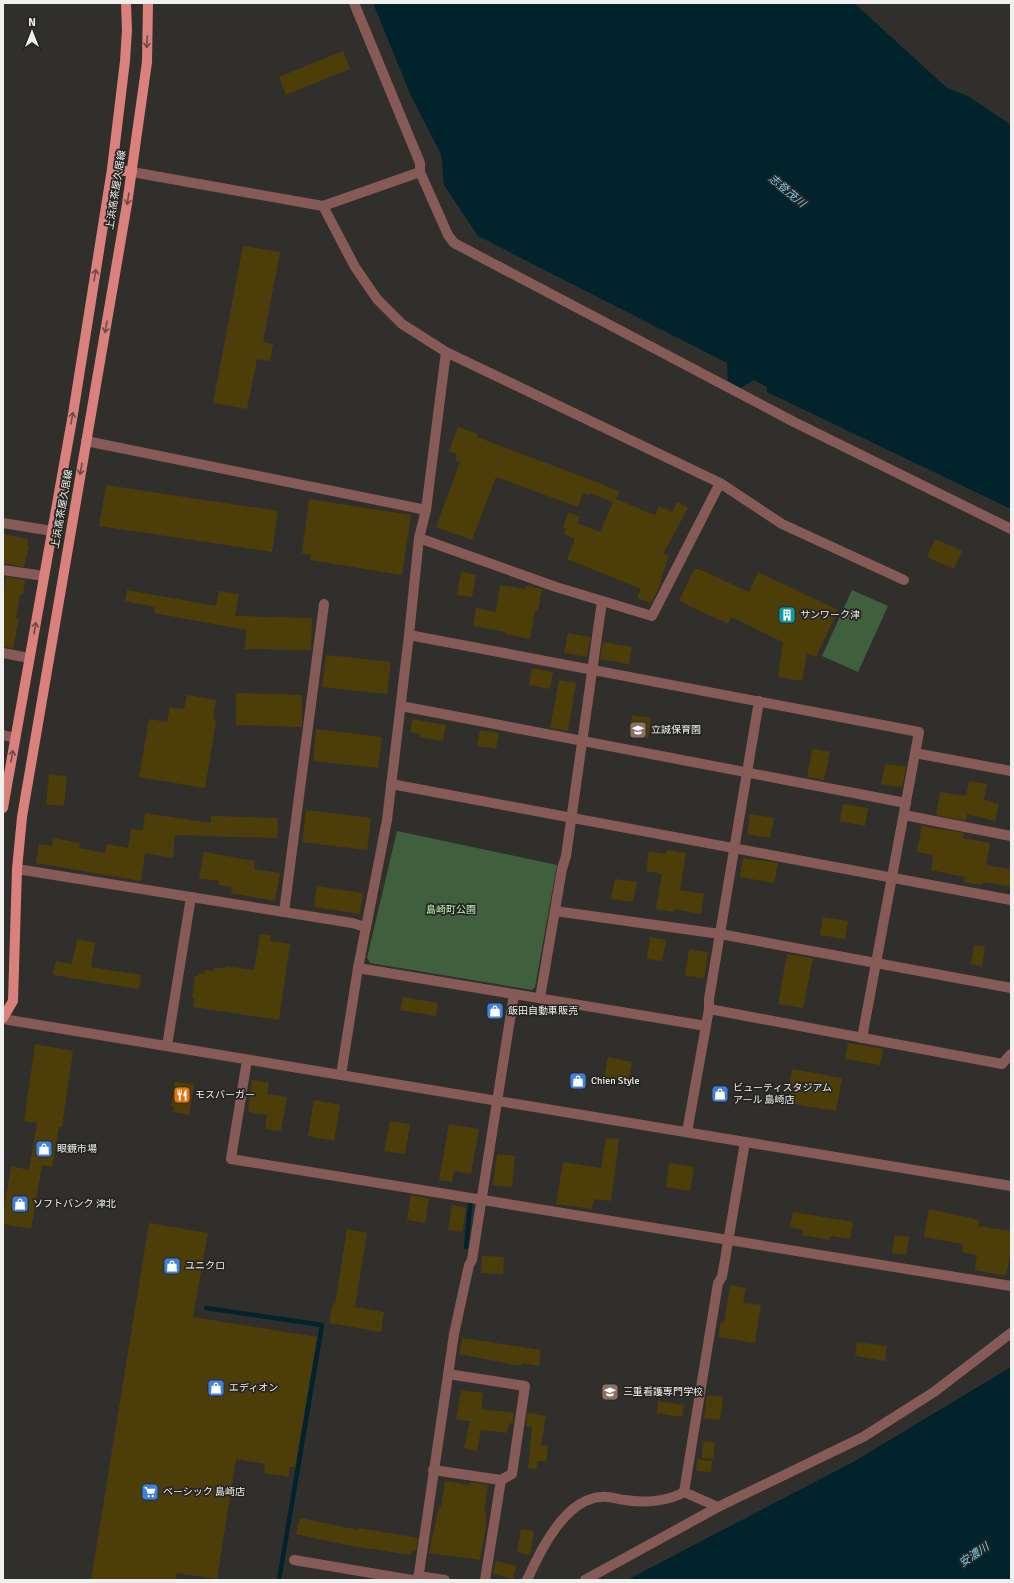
<svg xmlns="http://www.w3.org/2000/svg" width="1014" height="1583" font-family="Signika,'Noto Sans JP',sans-serif">
  <style>
    .green { fill: #3f5f3d }
    .water { fill: #01232c }
    .lines { fill: none; stroke-linecap: round; stroke-linejoin: round }
    .stream { stroke: #01232c; stroke-width: 4.5 }
    .building { fill: #4d3e09 }
    .minor { stroke: #855a57; stroke-width: 10 }
    .major { stroke: #da817e; stroke-width: 10 }
    .oneway { stroke: #6e4a47 }
    .labels { text-anchor: middle; dominant-baseline: central; stroke-width: 3.5; stroke-linejoin: round; paint-order: stroke }
    .street-label { font-size: 10px; fill: #f0f0ee; stroke: #262522 }
    .poi-label { font-size: 10px; fill: #f0f0ee; stroke: #262522; text-anchor: start }
    .park-label { font-size: 10px; fill: #bbf4b8; stroke: #262522 }
    .water-label { font-size: 11px; font-style: italic; fill: #70d0ed; stroke: #262522 }
  </style>
  <rect width="100%" height="100%" fill="#302f2c"/>
  <g class="green">
    <polygon points="852,590 888,606 858,672 822,656"/>
    <polygon points="397,831 557,865 535,987 532,990 370,963 367,958"/>
  </g>
  <g class="water">
    <polygon points="373,3 854,3 947,88 968,96 1011,125 1011,509 767,392 767,387 754,380 740,388 728,381 727,363 478,236 444,185 441,154 411,96"/>
    <polygon points="1011,1367 1011,1580 627,1580 853,1462"/>
  </g>
  <g class="lines">
    <g class="stream">
      <polyline points="466,1247 471,1197"/>
      <polyline points="206,1308 322,1325 279,1580"/>
    </g>
  </g>
  <g class="building">
    <polygon points="343,51 350,69 286,95 279,77"/>
    <polygon points="243,246 280,252 263,342 273,344 270,361 257,359 247,409 213,403"/>
    <polygon points="458,427 478,434 477,437 605,485 605,486 619,491 616,499 655,515 659,506 672,512 677,502 688,508 663,554 669,556 660,581 662,582 651,603 637,598 641,589 567,559 575,539 564,534 566,529 563,528 568,512 580,517 577,523 600,532 613,502 590,493 589,495 583,493 578,507 496,477 472,540 436,527 460,462 455,461 457,454 449,451"/>
    <polygon points="106,485 278,511 272,552 99,526"/>
    <polygon points="309,499 411,515 402,575 310,560 311,555 302,553"/>
    <polygon points="3,534 28,539 27,545 29,546 24,567 3,563"/>
    <polygon points="935,539 962,551 954,569 927,557"/>
    <polygon points="694,569 699,569 749,592 758,572 838,610 816,657 807,653 802,681 778,677 783,642 731,617 728,624 679,601"/>
    <polygon points="461,572 476,575 472,597 457,595"/>
    <polygon points="6,577 25,580 23,594 20,594 16,619 19,619 13,648 3,647 3,600"/>
    <polygon points="500,585 525,589 525,586 542,589 538,611 535,611 530,639 505,634 505,632 473,626 476,608 496,612"/>
    <polygon points="127,590 216,606 219,591 239,594 235,616 312,618 311,650 245,649 246,630 154,613 155,607 125,601"/>
    <polygon points="568,633 590,637 587,657 564,653"/>
    <polygon points="603,642 632,647 629,664 600,659"/>
    <polygon points="326,655 391,662 387,694 322,687"/>
    <polygon points="532,668 553,672 550,689 529,685"/>
    <polygon points="559,680 576,683 568,731 550,728"/>
    <polygon points="236,693 302,695 302,727 236,725"/>
    <polygon points="187,695 216,700 213,717 216,722 205,788 139,777 149,719 167,722 170,707 184,709"/>
    <polygon points="632,715 651,718 648,738 629,735"/>
    <polygon points="412,719 446,725 443,741 420,737 421,734 410,732"/>
    <polygon points="316,729 382,737 378,768 313,761"/>
    <polygon points="480,730 499,733 496,749 477,746"/>
    <polygon points="812,749 830,752 824,780 807,777"/>
    <polygon points="885,764 906,767 902,787 881,784"/>
    <polygon points="49,774 67,776 64,806 46,804"/>
    <polygon points="969,781 987,784 984,800 999,804 995,821 967,814 966,821 936,815 940,792 966,796"/>
    <polygon points="843,804 868,808 865,826 840,821"/>
    <polygon points="306,810 371,818 367,850 302,842"/>
    <polygon points="145,813 211,823 211,816 278,818 277,838 175,835 173,858 145,853 141,881 36,863 39,844 52,846 53,838 80,843 79,848 105,853 107,844 128,848 131,829 143,830"/>
    <polygon points="750,814 774,818 770,838 747,834"/>
    <polygon points="922,826 964,833 963,838 990,843 986,865 1011,869 1011,887 983,882 982,885 964,882 965,877 931,870 933,855 917,852"/>
    <polygon points="667,850 686,853 680,890 704,894 701,914 674,909 673,912 656,909 662,874 646,871 649,851 666,854"/>
    <polygon points="204,852 255,861 254,869 280,873 275,901 231,893 232,887 218,885 219,881 199,878"/>
    <polygon points="743,858 778,863 774,883 740,877"/>
    <polygon points="615,879 637,882 633,902 611,899"/>
    <polygon points="317,886 363,893 360,914 314,907"/>
    <polygon points="823,917 848,921 845,939 820,935"/>
    <polygon points="260,934 271,935 270,941 290,944 279,1020 193,1007 194,998 192,998 195,976 198,976 198,973 204,974 205,970 214,971 214,967 225,969 225,966 254,970"/>
    <polygon points="650,937 666,940 662,961 647,959"/>
    <polygon points="77,939 95,943 91,967 141,975 139,989 53,975 56,961 72,964"/>
    <polygon points="974,945 985,947 982,966 971,964"/>
    <polygon points="689,949 708,952 704,978 685,976"/>
    <polygon points="787,954 813,958 803,1008 778,1004"/>
    <polygon points="403,997 438,1003 436,1016 400,1010"/>
    <polygon points="848,1043 883,1049 880,1065 845,1059"/>
    <polygon points="35,1044 73,1051 62,1127 59,1127 52,1167 42,1165 31,1229 3,1224 3,1215 11,1166 29,1170 37,1123 24,1121"/>
    <polygon points="608,1057 632,1062 628,1082 604,1077"/>
    <polygon points="792,1069 842,1078 836,1111 786,1103"/>
    <polygon points="252,1080 269,1083 267,1094 287,1097 281,1131 265,1129 267,1115 248,1112"/>
    <polygon points="175,1082 194,1084 189,1115 173,1112 174,1107 171,1106"/>
    <polygon points="314,1100 340,1105 334,1141 308,1136"/>
    <polygon points="390,1121 410,1124 405,1154 384,1151"/>
    <polygon points="449,1124 479,1129 471,1174 454,1171 452,1182 439,1180"/>
    <polygon points="606,1138 619,1139 611,1201 594,1199 592,1209 556,1204 563,1162 601,1168"/>
    <polygon points="497,1154 515,1156 512,1187 493,1185"/>
    <polygon points="669,1163 694,1167 690,1191 666,1187"/>
    <polygon points="411,1195 429,1199 425,1223 407,1220"/>
    <polygon points="452,1205 466,1208 462,1232 448,1230"/>
    <polygon points="929,1209 979,1220 978,1226 1011,1231 1011,1249 1006,1276 975,1270 977,1255 962,1252 963,1244 924,1237"/>
    <polygon points="793,1212 853,1222 850,1239 831,1236 830,1240 802,1235 803,1230 790,1227"/>
    <polygon points="149,1223 208,1233 193,1317 317,1337 295,1467 290,1467 288,1477 264,1473 265,1464 236,1459 217,1579 177,1573 176,1580 91,1580"/>
    <polygon points="347,1229 367,1233 355,1307 384,1312 381,1332 329,1323 333,1303 335,1304"/>
    <polygon points="895,1235 909,1237 906,1255 892,1253"/>
    <polygon points="482,1256 504,1257 503,1274 481,1273"/>
    <polygon points="730,1285 746,1288 743,1303 761,1305 755,1343 718,1337 721,1322 724,1323"/>
    <polygon points="462,1338 541,1350 539,1366 522,1363 521,1366 459,1354"/>
    <polygon points="857,1342 887,1346 885,1361 855,1356"/>
    <polygon points="461,1390 483,1393 481,1409 514,1413 513,1424 509,1423 507,1433 481,1430 477,1451 464,1448 470,1421 456,1420"/>
    <polygon points="707,1395 723,1397 720,1420 704,1418"/>
    <polygon points="658,1401 684,1405 682,1417 657,1413"/>
    <polygon points="530,1413 546,1416 541,1445 548,1446 546,1461 538,1461 536,1469 528,1468 532,1427 526,1426 527,1414"/>
    <polygon points="703,1441 715,1442 713,1459 702,1458"/>
    <polygon points="697,1459 712,1461 711,1472 696,1471"/>
    <polygon points="445,1481 470,1485 470,1482 488,1485 484,1513 486,1513 486,1526 480,1560 429,1553 439,1506 441,1507"/>
    <polygon points="300,1518 358,1530 359,1528 418,1538 416,1551 412,1550 411,1555 346,1545 296,1534"/>
    <polygon points="521,1529 534,1531 530,1555 517,1552"/>
    <polygon points="496,1561 516,1566 513,1579 493,1573"/>
  </g>
  <g class="lines">
    <g class="minor">
      <polyline points="354,3 420,163 420,172 448,235 454,243 794,422 1011,529"/>
      <polyline points="132,172 323,206 420,172"/>
      <polyline points="323,206 355,267 377,299 402,324 446,352 720,483 782,524 904,580"/>
      <polyline points="86,441 426,510"/>
      <polyline points="3,523 52,531"/>
      <polyline points="419,538 556,587 652,616 720,483"/>
      <polyline points="3,570 44,576"/>
      <polyline points="409,635 919,732 862,1038"/>
      <polyline points="3,653 29,658"/>
      <polyline points="401,706 906,803"/>
      <polyline points="3,735 15,738"/>
      <polyline points="915,753 1011,771"/>
      <polyline points="391,784 1011,900"/>
      <polyline points="904,815 1011,836"/>
      <polyline points="17,869 352,923 366,927"/>
      <polyline points="555,911 720,934 1011,988"/>
      <polyline points="284,912 324,604"/>
      <polyline points="358,968 706,1026"/>
      <polyline points="540,998 562,869 566,856 602,601"/>
      <polyline points="709,1009 1002,1064 1011,1054"/>
      <polyline points="3,1019 1011,1186"/>
      <polyline points="167,1046 191,897"/>
      <polyline points="247,1060 231,1159 1011,1286"/>
      <polyline points="341,1075 358,968 387,820 409,635 419,538 426,510 446,352"/>
      <polyline points="687,1132 709,1009 709,999 759,701"/>
      <polyline points="448,1374 525,1386 512,1474 501,1480"/>
      <polyline points="433,1470 501,1480 485,1580"/>
      <polyline points="684,1492 718,1283 722,1277 745,1142"/>
      <polyline points="684,1492 718,1507"/>
      <polyline points="294,1560 412,1580"/>
      <polyline points="418,1576 445,1580"/>
      <polyline points="418,1580 454,1334 469,1265 472,1260 514,994"/>
      <path d="M527,1580c13,-29 38,-81 74,-83 7,-1 16,2 24,3 19,3 42,2 59,-8"/>
      <polyline points="585,1580 718,1507 863,1437 934,1392 1011,1333"/>
    </g>
    <g class="major">
      <polyline points="112,169 132,172"/>
      <polyline points="3,808 73,414 112,169 125,61 127,30 126,3"/>
      <polyline points="3,1018 13,1001 17,869 22,817 127,204 147,62 148,3"/>
    </g>
  </g>
  <defs><path id="oneway-shaft" d="M-6 0H5M1.5-3L5.5 0L1.5 3" fill="none" stroke-width="1.6" stroke-linecap="round" stroke-linejoin="round"/></defs>
  <g class="oneway">
    <use href="#oneway-shaft" transform="translate(147 42) rotate(92)"/>
    <use href="#oneway-shaft" transform="translate(128 199) rotate(98)"/>
    <use href="#oneway-shaft" transform="translate(95 275) rotate(-81)"/>
    <use href="#oneway-shaft" transform="translate(106 327) rotate(100)"/>
    <use href="#oneway-shaft" transform="translate(72 418) rotate(-80)"/>
    <use href="#oneway-shaft" transform="translate(81 469) rotate(100)"/>
    <use href="#oneway-shaft" transform="translate(35 628) rotate(-80)"/>
    <use href="#oneway-shaft" transform="translate(12 756) rotate(-80)"/>
  </g>
  <defs>
    <g id="building-square" transform="scale(0.9)"><rect x="-9" y="-9" width="18" height="18" rx="4" fill="#0f9aa8" stroke="#262522"/><path d="M-4-6H4V6H1V3H-1V6H-4ZM-2.5-4.3h1.7v1.8h-1.7ZM.8-4.3h1.7v1.8H.8ZM-2.5-1h1.7V.8h-1.7ZM.8-1h1.7V.8H.8Z" fill="#fff"/></g>
    <g id="school-square" transform="scale(0.9)"><rect x="-9" y="-9" width="18" height="18" rx="4" fill="#8d6e63" stroke="#262522"/><path d="M0-5L7-2L0 1L-7-2ZM-4 1L0 2.5L4 1V4Q0 6-4 4Z" fill="#fff"/></g>
    <g id="shop-square" transform="scale(0.9)"><rect x="-9" y="-9" width="18" height="18" rx="4" fill="#3f7fe0" stroke="#262522"/><path d="M-5-2.5h2.3a2.7 3.5 0 0 1 5.4 0H5L5.5 6h-11ZM-1.5-2.5h3a1.5 2.3 0 0 0-3 0Z" fill="#fff"/></g>
    <g id="restaurant-square" transform="scale(0.9)"><rect x="-9" y="-9" width="18" height="18" rx="4" fill="#e8710a" stroke="#262522"/><path d="M-5-6h1v4h1v-4h1v4h1v-4h1v5L-1.5 .5V6h-2V.5L-5-1ZM5-6V6H3V1.5H1.5Q1.5-4 5-6Z" fill="#fff"/></g>
    <g id="supermarket-square" transform="scale(0.9)"><rect x="-9" y="-9" width="18" height="18" rx="4" fill="#3f7fe0" stroke="#262522"/><path d="M-6-5.5h2.5l.6 2H6L4.5 2H-2.5L-4.4-4H-6ZM-1.5 3.2a1.3 1.3 0 1 0 .1 0ZM3 3.2a1.3 1.3 0 1 0 .1 0Z" fill="#fff"/></g>
  </defs>
  <g fill-rule="evenodd">
    <use href="#building-square" x="787" y="615"/>
    <use href="#school-square" x="638" y="730"/>
    <use href="#shop-square" x="495" y="1011"/>
    <use href="#shop-square" x="578" y="1081"/>
    <use href="#shop-square" x="720" y="1094"/>
    <use href="#restaurant-square" x="182" y="1095"/>
    <use href="#shop-square" x="44" y="1149"/>
    <use href="#shop-square" x="20" y="1204"/>
    <use href="#shop-square" x="172" y="1266"/>
    <use href="#shop-square" x="216" y="1388"/>
    <use href="#school-square" x="610" y="1392"/>
    <use href="#supermarket-square" x="150" y="1492"/>
  </g>
  <g class="labels">
    <g class="street-label">
      <text transform="translate(116 190) rotate(-81)">上浜高茶屋久居線</text>
      <text transform="translate(62 509) rotate(-80)">上浜高茶屋久居線</text>
    </g>
    <g class="poi-label">
      <text x="800" y="615">サンワーク津</text>
      <text x="651" y="730">立誠保育園</text>
      <text x="508" y="1011">飯田自動車販売</text>
      <text x="591" y="1081">Chien Style</text>
      <text x="733" y="1088">ビューティスタジアム<tspan x="733" dy="12">アール 島崎店</tspan></text>
      <text x="195" y="1095">モスバーガー</text>
      <text x="57" y="1149">眼鏡市場</text>
      <text x="33" y="1204">ソフトバンク 津北</text>
      <text x="185" y="1266">ユニクロ</text>
      <text x="229" y="1388">エディオン</text>
      <text x="623" y="1392">三重看護専門学校</text>
      <text x="163" y="1492">ベーシック 島崎店</text>
    </g>
    <g class="park-label">
      <text x="451" y="910">島崎町公園</text>
    </g>
    <g class="water-label">
      <text transform="translate(787 191) rotate(40)">志登茂川</text>
      <text transform="translate(974 1555) rotate(-34)">安濃川</text>
    </g>
  </g>
  <rect width="1014" height="1583" fill="none" stroke="#f0f0ee" stroke-width="8"/>
  <g transform="translate(32 32)" stroke="#262522" stroke-width="3" paint-order="stroke">
  <path d="M0-3L7 15L0 10L-7 15Z" fill="#f0f0ee"/>
  <text y="-6" font-size="11" font-weight="bold" text-anchor="middle" fill="#f0f0ee">N</text>
  </g>
</svg>
